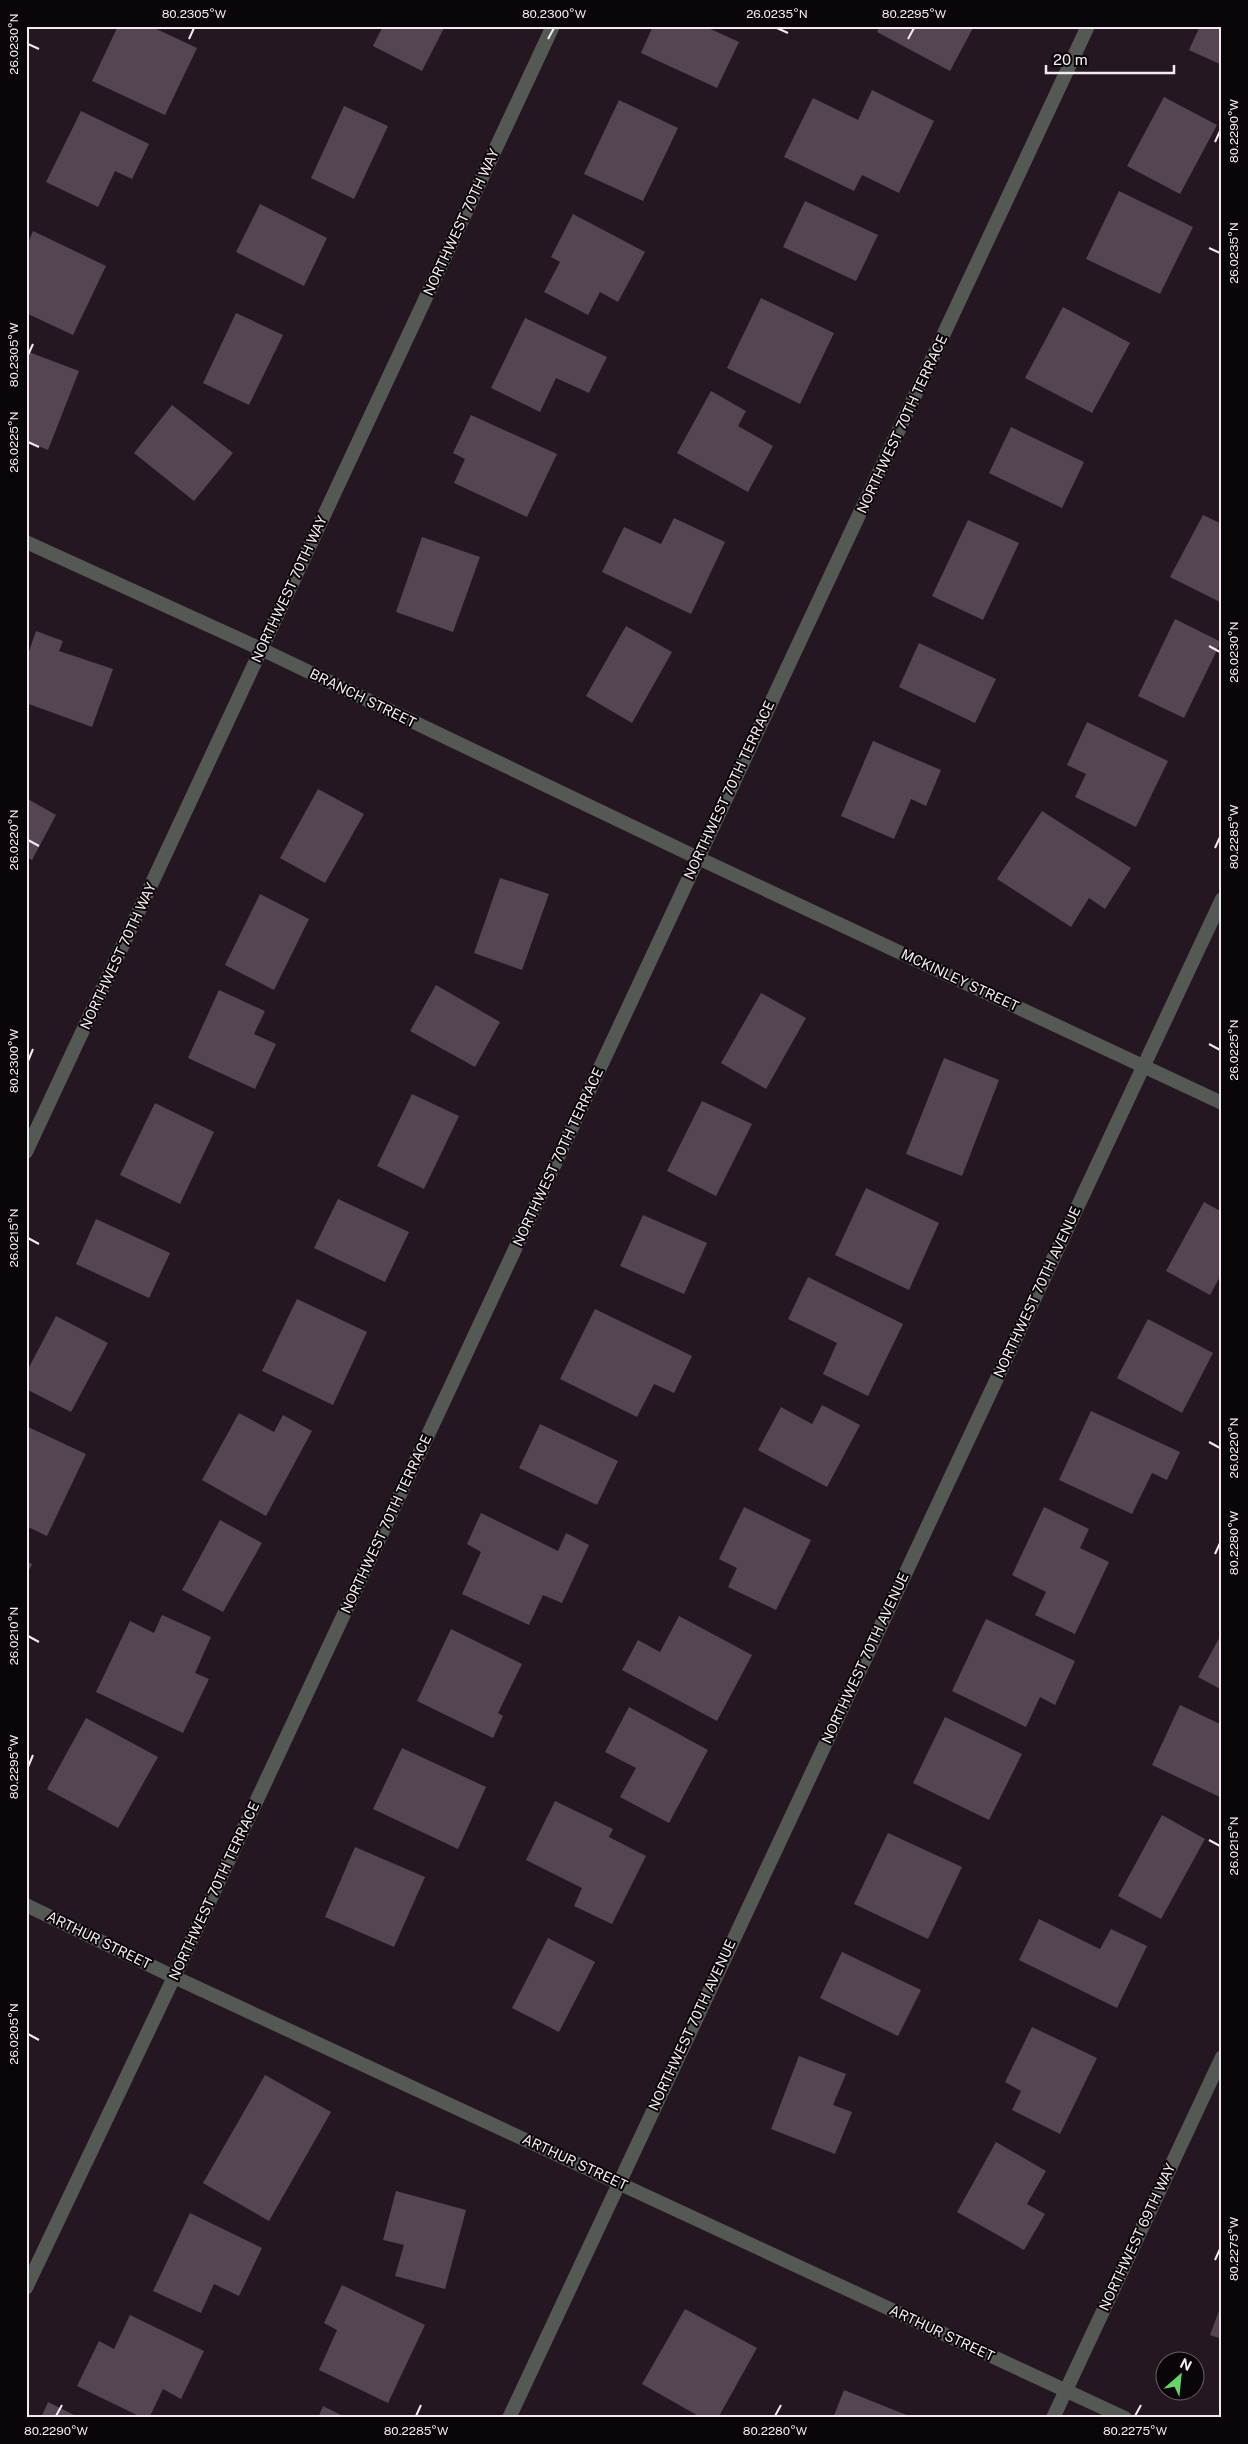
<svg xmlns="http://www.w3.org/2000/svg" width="1248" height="2444" font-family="'Public Sans',sans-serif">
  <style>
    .building { fill: #554552 }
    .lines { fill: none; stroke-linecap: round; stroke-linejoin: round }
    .minor { stroke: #545a53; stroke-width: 14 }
    .ticks { fill: none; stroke: #f4eaf2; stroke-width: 2 }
    .labels { text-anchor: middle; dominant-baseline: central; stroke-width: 4; stroke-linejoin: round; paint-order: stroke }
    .street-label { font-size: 14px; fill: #f4eaf2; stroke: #0a0509 }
    .neatline { fill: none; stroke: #f4eaf2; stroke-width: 2 }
    .ticks-label { font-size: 12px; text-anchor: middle; fill: #f4eaf2 }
  </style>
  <rect width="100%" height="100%" fill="#241722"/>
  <g class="building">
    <polygon points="118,26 150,26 197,48 165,115 92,81"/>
    <polygon points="383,26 445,26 422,71 373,46"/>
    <polygon points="653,26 704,26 739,42 717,88 641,53"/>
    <polygon points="880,26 974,26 950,71 877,32"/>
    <polygon points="1200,26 1222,26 1222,65 1189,50"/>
    <polygon points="872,90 934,121 899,193 862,175 854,191 784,157 813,98 858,120"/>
    <polygon points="1164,97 1217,125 1180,194 1127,166"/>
    <polygon points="619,100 678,128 643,201 584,174"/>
    <polygon points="344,106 388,126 354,199 311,178"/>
    <polygon points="81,111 149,144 132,179 115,171 98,207 46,182"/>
    <polygon points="1119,191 1193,227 1160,294 1086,259"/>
    <polygon points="805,201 878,235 856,281 783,247"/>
    <polygon points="260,204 327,238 304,286 236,252"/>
    <polygon points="573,214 645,252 618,302 600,292 588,315 544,292 560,262 551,257"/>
    <polygon points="33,231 106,266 73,335 26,313 26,247"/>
    <polygon points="761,298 834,333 800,404 727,368"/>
    <polygon points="1063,307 1130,343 1092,413 1025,378"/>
    <polygon points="236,313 283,335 249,405 203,383"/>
    <polygon points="525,318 607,357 589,393 556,378 540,412 491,388"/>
    <polygon points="26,351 79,371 48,450 26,441"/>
    <polygon points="711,391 746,411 738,426 773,446 748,492 677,453"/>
    <polygon points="172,405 233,453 194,501 134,453"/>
    <polygon points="471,415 557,454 527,517 454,483 465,459 453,453"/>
    <polygon points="1011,427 1084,462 1062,508 989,473"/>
    <polygon points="1203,515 1222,524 1222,603 1170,577"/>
    <polygon points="674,518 725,542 691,614 602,572 624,527 661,544"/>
    <polygon points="968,520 1019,543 983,620 932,596"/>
    <polygon points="422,537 480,557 453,632 396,612"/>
    <polygon points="1175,619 1221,642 1184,718 1138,696"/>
    <polygon points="626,626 672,652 632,723 586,696"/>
    <polygon points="36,631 63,641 59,651 113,669 92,727 26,703 26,660"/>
    <polygon points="919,643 996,679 975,723 899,687"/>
    <polygon points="1087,722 1168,761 1136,827 1075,797 1086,774 1067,765"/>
    <polygon points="873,741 941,770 926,806 911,799 894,839 841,816"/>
    <polygon points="318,789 364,814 325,883 280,858"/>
    <polygon points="26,798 56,815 32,860 26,857"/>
    <polygon points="1042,811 1131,868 1105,909 1089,898 1071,927 997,879"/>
    <polygon points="500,878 549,894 522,970 474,953"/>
    <polygon points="260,894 309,919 274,990 225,965"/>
    <polygon points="436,985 500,1022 475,1067 410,1031"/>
    <polygon points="219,990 265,1011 254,1034 276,1044 255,1089 188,1058"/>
    <polygon points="761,993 806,1018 766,1089 721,1063"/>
    <polygon points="944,1058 999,1080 962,1176 906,1154"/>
    <polygon points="412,1094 459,1116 424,1189 377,1166"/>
    <polygon points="702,1101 752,1124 716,1196 667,1171"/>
    <polygon points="155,1103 214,1132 180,1204 120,1175"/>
    <polygon points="866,1188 939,1223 909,1290 835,1255"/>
    <polygon points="338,1199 409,1232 385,1282 314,1248"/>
    <polygon points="1204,1202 1222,1212 1222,1273 1210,1295 1166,1271"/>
    <polygon points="643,1215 707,1243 684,1294 620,1266"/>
    <polygon points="96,1219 170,1253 149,1298 76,1264"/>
    <polygon points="808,1277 903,1324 868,1396 823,1374 837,1343 788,1319"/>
    <polygon points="297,1299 367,1332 333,1405 262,1371"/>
    <polygon points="595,1309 692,1356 674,1393 654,1384 637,1417 560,1379"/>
    <polygon points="56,1316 108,1343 71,1412 26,1389 26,1373"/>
    <polygon points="1148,1319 1213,1353 1182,1413 1117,1378"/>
    <polygon points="822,1405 860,1425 827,1487 758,1450 781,1407 812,1424"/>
    <polygon points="1091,1411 1180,1452 1167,1480 1152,1473 1132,1514 1059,1480"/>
    <polygon points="239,1413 274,1432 283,1415 312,1431 266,1516 202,1480"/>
    <polygon points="540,1424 618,1461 597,1505 519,1468"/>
    <polygon points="26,1426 86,1454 47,1536 26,1526"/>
    <polygon points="744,1507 811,1540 776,1610 728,1587 737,1568 719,1559"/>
    <polygon points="1044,1507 1089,1529 1080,1548 1109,1562 1075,1634 1035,1615 1046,1592 1012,1575"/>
    <polygon points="481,1513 558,1551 566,1533 589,1545 562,1603 543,1595 529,1625 462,1594 481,1552 467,1544"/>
    <polygon points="220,1520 262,1543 223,1612 182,1590"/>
    <polygon points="26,1561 32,1564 26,1576"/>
    <polygon points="162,1615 211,1637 195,1673 209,1679 183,1733 96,1692 130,1621 154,1633"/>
    <polygon points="679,1616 752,1655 717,1721 622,1670 638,1640 660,1652"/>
    <polygon points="986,1619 1075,1661 1055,1705 1040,1697 1026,1727 952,1691"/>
    <polygon points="451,1629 522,1664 498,1713 503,1716 493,1738 417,1701"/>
    <polygon points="1222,1633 1222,1690 1198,1677"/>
    <polygon points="1180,1705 1222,1725 1222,1798 1152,1765"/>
    <polygon points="629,1707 708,1750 669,1823 620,1797 636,1768 605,1752"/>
    <polygon points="945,1717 1022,1754 989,1820 913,1783"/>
    <polygon points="86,1718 158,1757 118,1828 47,1789"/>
    <polygon points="402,1748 486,1787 458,1849 373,1809"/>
    <polygon points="555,1801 613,1829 609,1837 646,1856 612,1924 574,1906 582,1888 526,1860"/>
    <polygon points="1162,1815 1205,1839 1161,1919 1118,1896"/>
    <polygon points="888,1833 962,1867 928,1939 854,1904"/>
    <polygon points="355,1847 425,1877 394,1947 325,1917"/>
    <polygon points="1039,1919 1100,1949 1111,1929 1147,1946 1117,2008 1019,1960"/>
    <polygon points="548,1938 595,1962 559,2032 512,2008"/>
    <polygon points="842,1952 921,1990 898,2036 820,1998"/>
    <polygon points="1032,2027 1097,2058 1060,2134 1012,2110 1021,2091 1005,2082"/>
    <polygon points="799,2056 846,2074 833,2105 852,2112 835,2154 771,2129"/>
    <polygon points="265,2075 331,2112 269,2221 203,2183"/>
    <polygon points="996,2142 1046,2171 1027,2204 1045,2214 1024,2250 957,2212"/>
    <polygon points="396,2191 466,2210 445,2289 395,2276 404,2245 383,2240"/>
    <polygon points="190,2213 262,2248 239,2296 214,2284 201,2313 153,2291"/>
    <polygon points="342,2285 425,2325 388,2403 319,2370 337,2330 324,2323"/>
    <polygon points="1222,2303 1222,2339 1210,2335"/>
    <polygon points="685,2309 757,2348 718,2418 702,2418 642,2384"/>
    <polygon points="130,2315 204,2351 181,2399 163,2389 149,2418 143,2418 77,2386 99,2341 114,2349"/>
    <polygon points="844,2390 914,2418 833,2418"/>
    <polygon points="48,2402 80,2418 41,2418"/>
    <polygon points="323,2406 347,2418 318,2418"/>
  </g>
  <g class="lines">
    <g class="minor">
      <polyline points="26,542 261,649 698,858 1222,1103"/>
      <polyline points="26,1152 553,26"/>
      <polyline points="26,1905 174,1977 1125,2418"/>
      <polyline points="26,2288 174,1977 1088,26"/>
      <polyline points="509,2418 1222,899"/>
      <polyline points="1053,2418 1222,2057"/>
    </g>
  </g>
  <path class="ticks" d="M777,28l11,5M189,39l5,-11M548,39l6,-11M908,39l6,-11M28,44l11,5M1215,142l5,-11M1209,248l11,5M28,355l5,-11M28,442l11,5M1209,646l11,6M28,840l11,6M1215,848l5,-11M1209,1044l11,6M28,1061l5,-12M28,1238l11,6M1209,1442l11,6M1215,1554l5,-11M28,1636l11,6M28,1767l5,-12M1209,1840l11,6M28,2034l11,6M1215,2260l5,-11M56,2416l6,-11M416,2416l5,-11M775,2416l6,-11M1135,2416l6,-11"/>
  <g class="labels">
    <g class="street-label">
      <text transform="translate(461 222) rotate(-65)">NORTHWEST 70TH WAY</text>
      <text transform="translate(902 424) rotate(-65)">NORTHWEST 70TH TERRACE</text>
      <text transform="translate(289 589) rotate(-65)">NORTHWEST 70TH WAY</text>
      <text transform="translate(363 698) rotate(26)">BRANCH STREET</text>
      <text transform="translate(729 790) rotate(-65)">NORTHWEST 70TH TERRACE</text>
      <text transform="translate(118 956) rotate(-65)">NORTHWEST 70TH WAY</text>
      <text transform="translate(960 980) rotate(25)">MCKINLEY STREET</text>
      <text transform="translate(558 1157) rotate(-65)">NORTHWEST 70TH TERRACE</text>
      <text transform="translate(1037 1292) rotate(-65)">NORTHWEST 70TH AVENUE</text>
      <text transform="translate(386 1524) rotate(-65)">NORTHWEST 70TH TERRACE</text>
      <text transform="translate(865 1658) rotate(-65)">NORTHWEST 70TH AVENUE</text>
      <text transform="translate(214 1891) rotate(-65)">NORTHWEST 70TH TERRACE</text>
      <text transform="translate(99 1940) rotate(26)">ARTHUR STREET</text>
      <text transform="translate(692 2025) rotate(-65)">NORTHWEST 70TH AVENUE</text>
      <text transform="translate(575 2162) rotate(25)">ARTHUR STREET</text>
      <text transform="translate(1137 2237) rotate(-65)">NORTHWEST 69TH WAY</text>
      <text transform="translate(942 2333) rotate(25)">ARTHUR STREET</text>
    </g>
  </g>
  <rect width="1248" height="2444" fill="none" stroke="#0a0509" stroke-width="55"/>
  <g transform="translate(1180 2376) rotate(27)"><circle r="24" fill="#0a0509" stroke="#686166"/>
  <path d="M0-4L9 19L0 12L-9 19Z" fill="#66d466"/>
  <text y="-8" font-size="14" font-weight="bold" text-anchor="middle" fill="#f4eaf2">N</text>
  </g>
  <path d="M1046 65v8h128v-8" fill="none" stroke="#f4eaf2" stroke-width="2.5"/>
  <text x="1053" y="65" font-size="15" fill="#f4eaf2" stroke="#0a0509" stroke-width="4" paint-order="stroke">20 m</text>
  <rect x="28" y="28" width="1192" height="2388" class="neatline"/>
  <g class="ticks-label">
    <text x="194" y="18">80.2305°W</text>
    <text x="554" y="18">80.2300°W</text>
    <text x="777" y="18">26.0235°N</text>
    <text x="914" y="18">80.2295°W</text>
    <text transform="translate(14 44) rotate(-90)" y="4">26.0230°N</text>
    <text transform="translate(1234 131) rotate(-90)" y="4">80.2290°W</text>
    <text transform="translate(1234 253) rotate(-90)" y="4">26.0235°N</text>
    <text transform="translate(14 355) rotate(-90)" y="4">80.2305°W</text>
    <text transform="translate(14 442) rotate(-90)" y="4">26.0225°N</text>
    <text transform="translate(1234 652) rotate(-90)" y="4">26.0230°N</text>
    <text transform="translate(1234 837) rotate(-90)" y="4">80.2285°W</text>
    <text transform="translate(14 840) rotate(-90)" y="4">26.0220°N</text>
    <text transform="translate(1234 1050) rotate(-90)" y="4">26.0225°N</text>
    <text transform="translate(14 1061) rotate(-90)" y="4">80.2300°W</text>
    <text transform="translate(14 1238) rotate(-90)" y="4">26.0215°N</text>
    <text transform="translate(1234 1448) rotate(-90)" y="4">26.0220°N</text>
    <text transform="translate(1234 1543) rotate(-90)" y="4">80.2280°W</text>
    <text transform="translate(14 1636) rotate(-90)" y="4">26.0210°N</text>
    <text transform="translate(14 1767) rotate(-90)" y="4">80.2295°W</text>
    <text transform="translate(1234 1846) rotate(-90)" y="4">26.0215°N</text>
    <text transform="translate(14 2034) rotate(-90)" y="4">26.0205°N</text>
    <text transform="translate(1234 2249) rotate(-90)" y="4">80.2275°W</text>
    <text x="56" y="2435">80.2290°W</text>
    <text x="416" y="2435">80.2285°W</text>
    <text x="775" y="2435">80.2280°W</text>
    <text x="1135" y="2435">80.2275°W</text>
  </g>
</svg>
